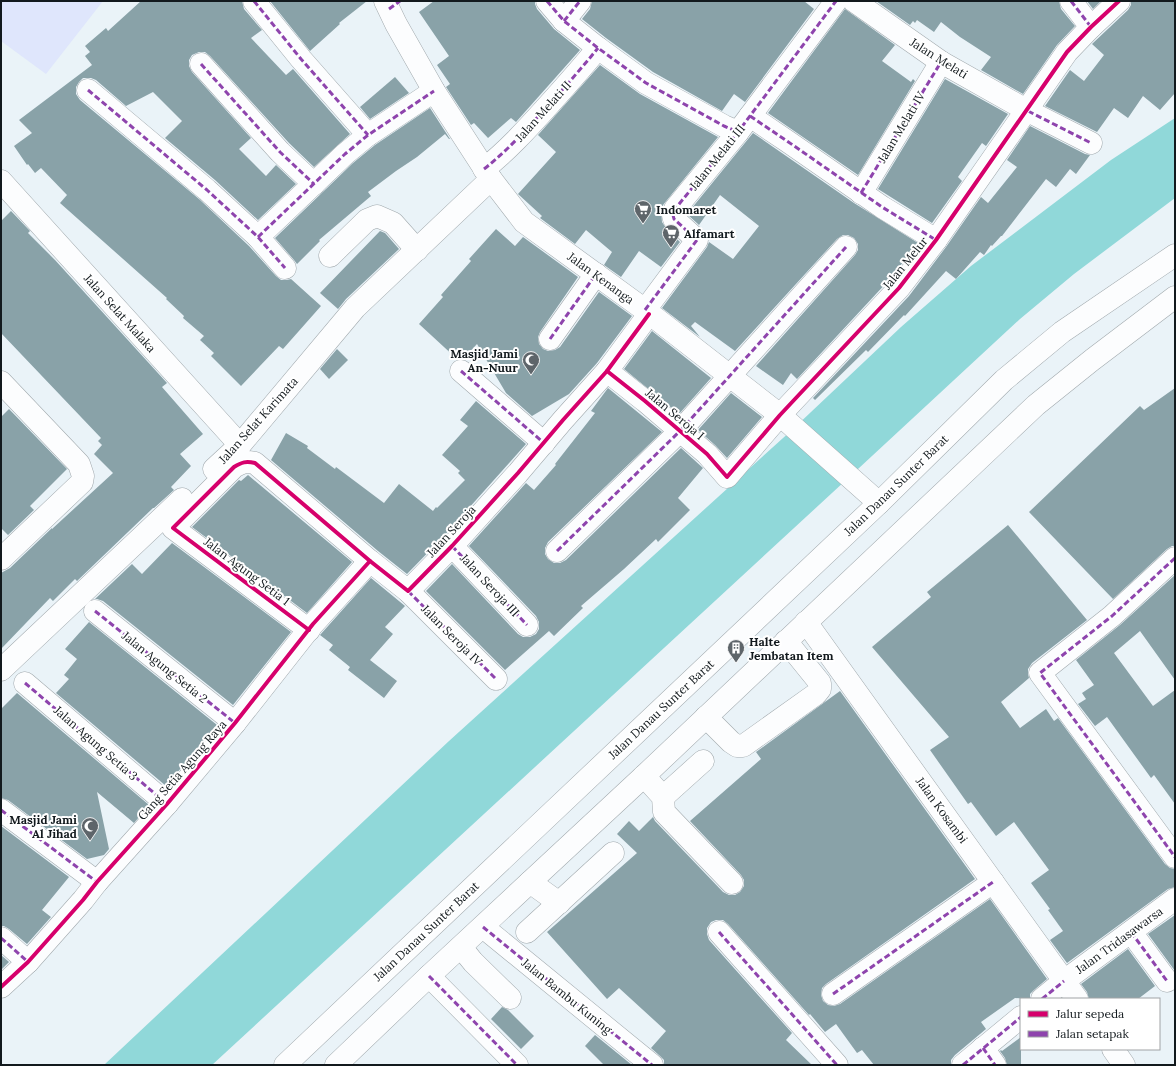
<svg xmlns="http://www.w3.org/2000/svg" width="1176" height="1066" font-family="Lora,serif">
  <style>
    .green { fill: #dfe6fc }
    .water { fill: #90d8d9 }
    .building { fill: #89a2a8 }
    .lines { fill: none; stroke-linecap: round; stroke-linejoin: round }
    .minor-casing { stroke: #a1a9ad; stroke-width: 23 }
    .major-casing { stroke: #a1a9ad; stroke-width: 23 }
    .minor { stroke: #fcfdfe; stroke-width: 22 }
    .major { stroke: #fcfdfe; stroke-width: 22 }
    .quiet { stroke: #8e44ad; stroke-width: 3; stroke-dasharray: 6 3; stroke-linecap: butt }
    .cycleway-casing { stroke: #fff; stroke-width: 6 }
    .cycleway { stroke: #d6006c; stroke-width: 4 }
    .labels { text-anchor: middle; dominant-baseline: central; stroke-width: 4; stroke-linejoin: round; paint-order: stroke }
    .street-label { font-size: 12px; fill: #12191d; stroke: #fff }
    .poi-label { font-size: 12px; font-weight: bold; fill: #12191d; stroke: #fff; text-anchor: start }
  </style>
  <rect width="100%" height="100%" fill="#eaf3f8"/>
  <polygon class="green" points="1,1 103,1 46,74 1,41"/>
  <polygon class="water" points="1175,118 1175,198 1074,274 1020,319 845,481 212,1065 104,1065 449,741 793,429 901,327 971,266 1111,160"/>
  <g class="building">
    <polygon points="141,1 242,1 244,9 262,30 251,38 286,75 293,69 350,134 314,167 289,143 210,56 205,52 199,52 192,55 189,60 189,66 192,72 251,138 239,149 266,176 276,165 296,184 258,220 215,180 165,138 182,121 153,92 126,106 96,80 91,78 83,78 79,82 76,87 76,94 80,100 199,199 249,246 276,276 281,280 287,280 291,279 321,306 283,349 279,346 241,386 211,356 214,353 200,340 204,336 183,318 184,316 166,299 167,298 60,203 67,195 41,168 35,173 28,164 27,165 14,146 32,133 19,120 92,65 85,56 90,52 85,46 106,28 108,31"/>
    <polygon points="270,1 367,1 339,23 340,24 310,51"/>
    <polygon points="434,1 535,1 535,4 537,9 554,29 580,50 516,122 511,118 488,138 474,123 471,125 446,87 450,84 437,65 449,56 419,12"/>
    <polygon points="592,1 804,1 814,9 745,102 734,94 722,111 653,72 606,38 582,19 590,9"/>
    <polygon points="876,1 1059,1 1061,9 1075,26 1057,45 1023,94 981,70 991,57 960,37 941,22 934,32 917,20 915,23 913,21 910,25"/>
    <polygon points="1087,1 1101,1 1093,9"/>
    <polygon points="1131,1 1175,1 1175,93 1160,110 1143,96 1128,118 1114,108 1097,132 1045,106 1070,70 1084,81 1104,55 1092,44 1128,10 1131,5"/>
    <polygon points="845,9 895,45 882,61 911,82 913,79 915,81 858,175 768,113"/>
    <polygon points="600,65 640,94 718,137 663,205 661,211 662,222 666,228 680,242 661,267 639,251 621,277 604,265 612,252 586,230 575,244 540,218 542,216 518,194 556,152 538,135"/>
    <polygon points="395,77 409,93 370,119 360,107"/>
    <polygon points="945,79 1008,114 986,146 982,143 958,177 962,181 932,223 878,189"/>
    <polygon points="430,108 450,139 449,139 445,134 417,157 396,171 368,192 371,196 319,240 320,241 297,264 294,260 275,238 353,163 375,145"/>
    <polygon points="1030,126 1085,154 1090,155 1076,174 1070,169 1056,187 1046,179 1002,236 1001,236 992,246 991,245 984,255 980,252 956,279 946,271 905,316 904,315 868,352 866,350 815,400 813,398 909,296 946,247 981,197 988,203 1017,167 1007,160"/>
    <polygon points="753,133 854,203 918,243 889,280 797,379 791,373 783,385 756,366 855,255 858,250 858,244 854,238 848,235 843,235 837,239 735,351 695,322 691,326 700,337 662,308 707,247 709,242 733,259 759,226 720,195 699,225 687,214"/>
    <polygon points="11,211 30,231 28,233 55,260 167,383 162,387 203,434 180,454 191,466 171,487 174,490 154,508 153,508 77,581 75,579 53,601 50,598 1,649 1,573 10,568 52,528 52,529 113,473 94,454 102,445 98,441 101,438 1,333 1,221"/>
    <polygon points="496,229 515,246 523,237 578,277 540,332 538,337 539,344 543,349 548,351 555,350 560,347 599,292 632,316 597,363 569,394 532,416 506,393 477,344 463,359 457,359 419,324 443,297 441,295 471,261 469,259"/>
    <polygon points="380,231 385,233 399,249 346,299 338,309 320,293"/>
    <polygon points="652,331 711,378 679,414 624,369"/>
    <polygon points="337,349 348,360 329,379 320,369"/>
    <polygon points="608,388 662,432 548,542 545,548 545,554 548,559 554,563 560,563 566,560 681,448 703,468 678,498 690,510 658,542 656,539 624,569 581,606 583,608 554,636 549,631 505,670 426,591 452,564 518,634 523,637 530,637 536,634 539,629 539,622 536,616 469,546 526,483 534,490 556,465 555,464 595,413 591,411"/>
    <polygon points="1175,388 1175,546 1172,546 1167,549 1113,599 1029,512 1140,406 1144,410"/>
    <polygon points="731,393 762,417 727,458 715,445 698,430"/>
    <polygon points="476,401 526,444 443,537 407,574 378,551 271,460 286,433 308,446 307,448 335,469 336,467 384,503 399,484 433,511 436,507 437,508 465,480 458,473 460,471 442,455 468,426 460,420"/>
    <polygon points="9,409 67,469 30,506 34,510 8,535 1,528 1,417"/>
    <polygon points="248,475 352,562 307,613 192,527 239,480 241,481"/>
    <polygon points="1008,525 1087,620 1032,663 1028,669 1028,674 1029,678 1001,702 1020,728 1046,709 1054,721 1058,718 1165,864 1170,868 1175,869 1175,887 1168,889 1067,963 1050,940 1063,931 1048,910 1050,909 1031,883 1049,870 1014,822 996,836 971,802 968,804 930,750 949,737 872,647 931,597 927,592"/>
    <polygon points="172,543 291,632 233,705 103,601 97,599 95,599 132,564 142,574"/>
    <polygon points="1175,575 1175,680 1140,631 1114,653 1153,706 1175,690 1175,804 1154,775 1151,778 1107,717 1095,726 1078,704 1086,699 1082,693 1094,685 1076,660 1120,625"/>
    <polygon points="371,578 405,606 385,627 393,634 370,660 397,681 384,698 348,670 350,667 329,650 333,645 320,635"/>
    <polygon points="89,622 217,725 166,786 56,693 69,679 64,675 77,659 65,649"/>
    <polygon points="840,691 975,879 826,984 822,988 821,995 823,1001 828,1005 834,1006 840,1004 990,899 1047,979 1034,990 1030,994 1030,999 1015,998 981,1022 986,1029 955,1055 951,1060 951,1065 874,1065 862,1050 857,1053 836,1024 825,1032 810,1014 809,1015 728,924 723,920 716,920 711,922 707,928 707,934 709,940 792,1033 786,1040 812,1065 664,1065 664,1060 660,1056 651,1048 666,1031 619,988 607,999 547,932 637,853 617,834 629,821 639,831 653,817 655,821 723,892 729,895 735,895 740,892 744,886 744,880 741,875 690,821 761,759 756,752"/>
    <polygon points="17,693 149,805 134,823 97,792 109,849 104,855 87,859 8,800 1,798 1,709"/>
    <polygon points="1,826 69,877 42,910 51,917 27,944 9,929 4,926 1,926"/>
    <polygon points="1175,915 1175,971 1148,934"/>
    <polygon points="1128,949 1155,986 1138,999 1089,999 1087,992 1081,984"/>
    <polygon points="1,955 9,962 1,970"/>
    <polygon points="502,1007 508,1010 534,1036 521,1049 491,1019"/>
    <polygon points="595,1035 632,1065 604,1065 585,1046"/>
    <polygon points="1021,1037 1021,1065 1007,1065 1005,1058 1000,1051 1001,1050 1002,1051"/>
  </g>
  <g class="lines">
    <g class="minor-casing">
      <g id="minor">
        <polyline points="254,1 301,59 368,135"/>
        <polyline points="385,1 396,24 434,91 491,179 524,222 645,310 780,415 879,503"/>
        <polyline points="547,1 564,21 598,48 646,83 724,126 738,132"/>
        <polyline points="854,1 941,62 1028,111 1091,143"/>
        <polyline points="1071,1 1091,27"/>
        <polyline points="564,21 580,1"/>
        <polyline points="201,64 280,152 314,184"/>
        <polyline points="88,90 207,190 258,237 285,268"/>
        <polyline points="750,116 787,141 882,207 936,240"/>
        <path d="M484,169c23,-18 42,-39 61,-60 18,-20 36,-40 53,-61"/>
        <polyline points="1,181 240,445"/>
        <polyline points="861,193 941,62"/>
        <polyline points="258,237 345,154 368,135 434,91"/>
        <polyline points="330,256 367,220 377,216 393,223 417,250"/>
        <polyline points="645,310 697,240 674,219 673,215 675,209 738,132 836,1"/>
        <polyline points="550,339 596,274"/>
        <polyline points="461,371 544,443"/>
        <polyline points="607,371 645,401 707,454 727,477 780,415 899,288 936,240 1067,52 1091,27 1119,1"/>
        <polyline points="1,382 79,464 83,476 82,482 1,559"/>
        <polyline points="214,469 240,445 355,308 491,179"/>
        <polyline points="452,546 527,625"/>
        <polyline points="557,551 680,431 846,247"/>
        <polyline points="1175,558 1112,616 1040,673 1175,857"/>
        <polyline points="408,591 496,679"/>
        <polyline points="95,611 235,723"/>
        <polyline points="806,622 1077,999"/>
        <path d="M309,630l-136,-102 61,-61c8,-5 12,-6 21,-4l115,98 38,30 44,-45 66,-73 45,-53 44,-49 42,-57"/>
        <polyline points="1,670 182,499"/>
        <polyline points="25,683 167,804"/>
        <polyline points="706,717 731,742 737,746 743,746 816,694 820,689 820,683 786,641"/>
        <polyline points="644,776 663,797 664,812 732,883"/>
        <polyline points="663,797 703,761"/>
        <polyline points="1,810 97,882"/>
        <polyline points="530,882 559,903"/>
        <polyline points="483,927 652,1065"/>
        <polyline points="527,932 613,853"/>
        <polyline points="719,932 837,1065"/>
        <polyline points="1131,932 1167,981"/>
        <polyline points="1,938 28,962"/>
        <polyline points="461,947 473,962 510,998"/>
        <polyline points="429,976 517,1065"/>
        <polyline points="1,987 28,962 83,900 97,882 167,804 235,723 313,624 370,561"/>
        <polyline points="833,994 993,882"/>
        <polyline points="1042,999 1064,981 1175,899"/>
        <polyline points="983,1048 995,1065"/>
        <polyline points="1113,1049 1124,1065"/>
        <polyline points="963,1065 1021,1017"/>
      </g>
    </g>
    <g class="major-casing">
      <g id="major">
        <polyline points="285,1065 879,503 1004,380 1062,332 1175,255"/>
        <polyline points="336,1065 429,976 644,776 1036,405 1092,360 1175,297"/>
      </g>
    </g>
    <use href="#minor" class="minor"/>
    <use href="#major" class="major"/>
    <g class="quiet">
      <polyline points="254,1 301,59 368,135"/>
      <polyline points="547,1 564,21 598,48 646,83 724,126 738,132"/>
      <polyline points="1071,1 1091,27"/>
      <polyline points="389,9 400,1"/>
      <polyline points="564,21 580,1"/>
      <polyline points="201,64 280,152 314,184"/>
      <polyline points="88,90 207,190 258,237 285,268"/>
      <polyline points="1028,111 1091,143"/>
      <polyline points="750,116 787,141 882,207 936,240"/>
      <path d="M484,169c23,-18 42,-39 61,-60 18,-20 36,-40 53,-61"/>
      <polyline points="861,193 941,62"/>
      <polyline points="258,237 345,154 368,135 434,91"/>
      <polyline points="645,310 697,240 674,219 673,215 675,209 738,132 836,1"/>
      <polyline points="550,339 596,274"/>
      <polyline points="461,371 544,443"/>
      <polyline points="452,546 527,625"/>
      <polyline points="557,551 680,431 846,247"/>
      <polyline points="1175,558 1112,616 1040,673 1175,857"/>
      <polyline points="408,591 496,679"/>
      <polyline points="95,611 235,723"/>
      <polyline points="25,683 167,804"/>
      <polyline points="1,810 97,882 99,880"/>
      <polyline points="483,927 652,1065"/>
      <polyline points="719,932 837,1065"/>
      <polyline points="1131,932 1167,981"/>
      <polyline points="1,938 28,962"/>
      <polyline points="429,976 517,1065"/>
      <polyline points="833,994 993,882"/>
      <polyline points="1042,999 1064,981"/>
      <polyline points="983,1048 995,1065"/>
      <polyline points="963,1065 1021,1017"/>
    </g>
    <g class="cycleway-casing">
      <g id="cycleway">
        <polyline points="607,371 645,401 707,454 727,477 780,415 899,288 936,240 1067,52 1091,27 1119,1"/>
        <path d="M309,630l-136,-102 61,-61c8,-5 12,-6 21,-4l115,98 38,30 44,-45 66,-73 45,-53 44,-49 42,-57"/>
        <polyline points="1,987 28,962 83,900 97,882 167,804 235,723 313,624 370,561"/>
      </g>
    </g>
    <use href="#cycleway" class="cycleway"/>
  </g>
  <defs>
    <g id="supermarket-pin" transform="scale(0.9)"><path d="M0 17L-7.5 6A9.5 9.5 0 1 1 7.5 6Z" fill="#5e656a" stroke="#fff"/><path d="M-6-5.5h2.5l.6 2H6L4.5 2H-2.5L-4.4-4H-6ZM-1.5 3.2a1.3 1.3 0 1 0 .1 0ZM3 3.2a1.3 1.3 0 1 0 .1 0Z" fill="#fff"/></g>
    <g id="mosque-pin" transform="scale(0.9)"><path d="M0 17L-7.5 6A9.5 9.5 0 1 1 7.5 6Z" fill="#5e656a" stroke="#fff"/><path d="M3.5-4.9A6 6 0 1 0 3.5 4.9A5 5 0 1 1 3.5-4.9Z" fill="#fff"/></g>
    <g id="building-pin" transform="scale(0.9)"><path d="M0 17L-7.5 6A9.5 9.5 0 1 1 7.5 6Z" fill="#5e656a" stroke="#fff"/><path d="M-4-6H4V6H1V3H-1V6H-4ZM-2.5-4.3h1.7v1.8h-1.7ZM.8-4.3h1.7v1.8H.8ZM-2.5-1h1.7V.8h-1.7ZM.8-1h1.7V.8H.8Z" fill="#fff"/></g>
  </defs>
  <g fill-rule="evenodd">
    <use href="#supermarket-pin" x="643" y="209"/>
    <use href="#supermarket-pin" x="671" y="233"/>
    <use href="#mosque-pin" x="531" y="360"/>
    <use href="#building-pin" x="736" y="648"/>
    <use href="#mosque-pin" x="90" y="826"/>
  </g>
  <g class="labels">
    <g class="street-label">
      <text transform="translate(939 58) rotate(32)">Jalan Melati</text>
      <text transform="translate(543 111) rotate(-48)">Jalan Melati II</text>
      <text transform="translate(901 127) rotate(-59)">Jalan Melati IV</text>
      <text transform="translate(717 157) rotate(-51)">Jalan Melati III</text>
      <text transform="translate(905 263) rotate(-51)">Jalan Melur</text>
      <text transform="translate(601 278) rotate(36)">Jalan Kenanga</text>
      <text transform="translate(120 313) rotate(48)">Jalan Selat Malaka</text>
      <text transform="translate(675 414) rotate(40)">Jalan Seroja I</text>
      <text transform="translate(258 420) rotate(-48)">Jalan Selat Karimata</text>
      <text transform="translate(896 485) rotate(-44)">Jalan Danau Sunter Barat</text>
      <text transform="translate(451 531) rotate(-47)">Jalan Seroja</text>
      <text transform="translate(247 571) rotate(37)">Jalan Agung Setia 1</text>
      <text transform="translate(490 585) rotate(47)">Jalan Seroja III</text>
      <text transform="translate(452 635) rotate(45)">Jalan Seroja IV</text>
      <text transform="translate(165 667) rotate(39)">Jalan Agung Setia 2</text>
      <text transform="translate(661 709) rotate(-43)">Jalan Danau Sunter Barat</text>
      <text transform="translate(96 743) rotate(41)">Jalan Agung Setia 3</text>
      <text transform="translate(182 770) rotate(-49)">Gang Setia Agung Raya</text>
      <text transform="translate(942 810) rotate(54)">Jalan Kosambi</text>
      <text transform="translate(426 931) rotate(-43)">Jalan Danau Sunter Barat</text>
      <text transform="translate(1119 940) rotate(-36)">Jalan Tridasawarsa</text>
      <text transform="translate(567 996) rotate(39)">Jalan Bambu Kuning</text>
    </g>
    <g class="poi-label">
      <text x="656" y="209">Indomaret</text>
      <text x="684" y="233">Alfamart</text>
      <text x="518" y="353" text-anchor="end">Masjid Jami<tspan x="518" dy="14">An-Nuur</tspan></text>
      <text x="749" y="641">Halte<tspan x="749" dy="14">Jembatan Item</tspan></text>
      <text x="77" y="819" text-anchor="end">Masjid Jami<tspan x="77" dy="14">Al Jihad</tspan></text>
    </g>
  </g>
  <rect width="1176" height="1066" fill="none" stroke="#12191d" stroke-width="4"/>
  <rect x="1020" y="998" width="140" height="52" fill="#ffffff" stroke="#a0a3a5"/>
  <rect x="1028" y="1011" width="20" height="6" fill="#d6006c" stroke="#a0a3a5"/>
  <text x="1056" y="1018" font-size="12" fill="#12191d">Jalur sepeda</text>
  <rect x="1028" y="1031" width="20" height="6" fill="#8e44ad" stroke="#a0a3a5"/>
  <text x="1056" y="1038" font-size="12" fill="#12191d">Jalan setapak</text>
</svg>
